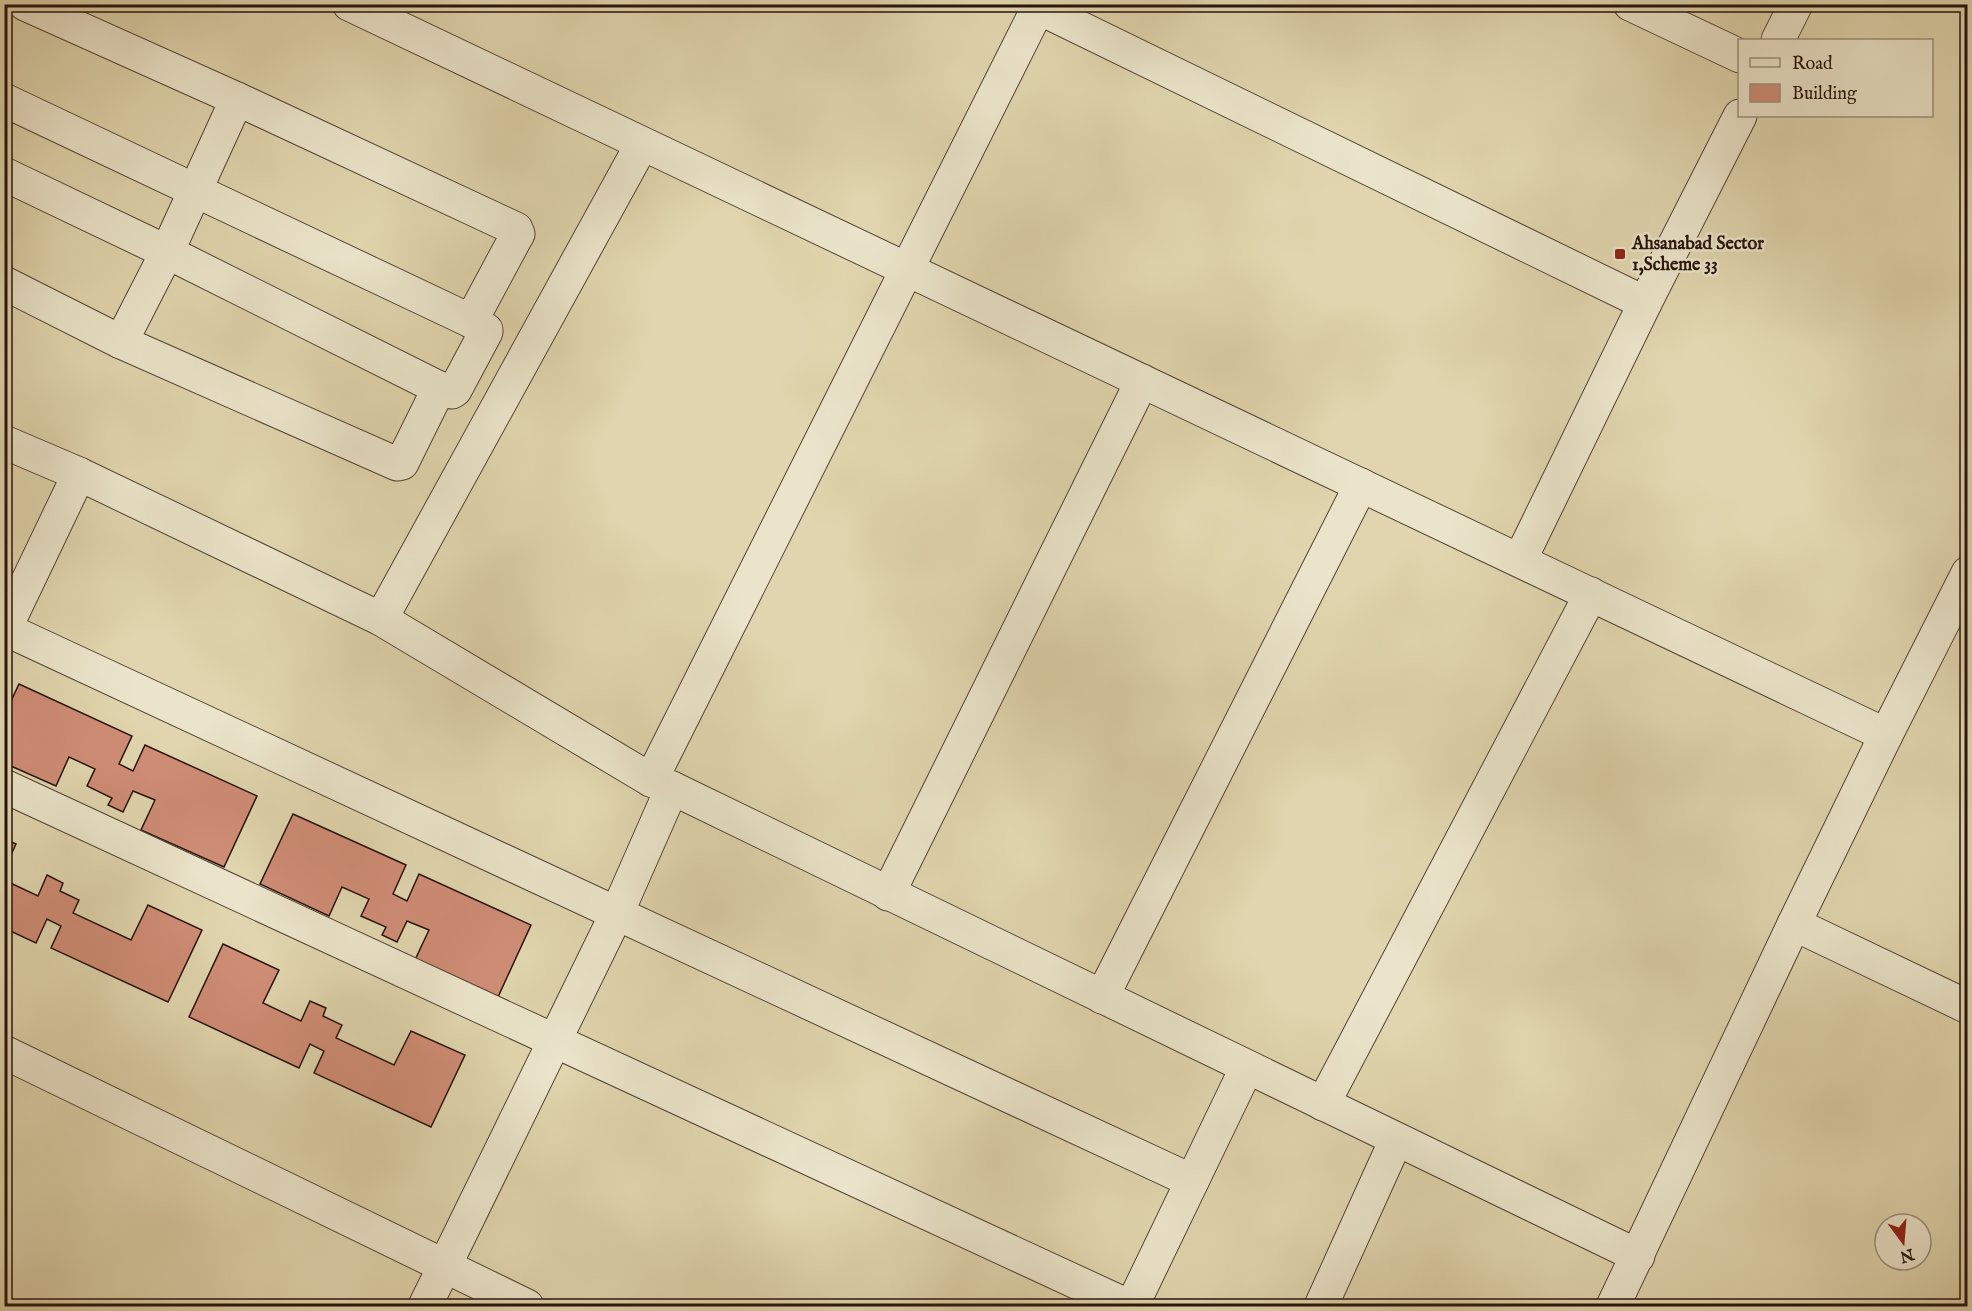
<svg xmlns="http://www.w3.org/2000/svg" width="1972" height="1311" font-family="'IM FELL English',serif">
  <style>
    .building { fill: #cf8d76; stroke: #27140d; stroke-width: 1.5 }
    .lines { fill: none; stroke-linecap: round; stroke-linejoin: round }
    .minor-casing { stroke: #554435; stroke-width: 35 }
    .minor { stroke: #ebe4ca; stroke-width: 33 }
    .poi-dot { fill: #8f2418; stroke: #ebe4ca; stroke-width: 2 }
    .labels { text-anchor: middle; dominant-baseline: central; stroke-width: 5; stroke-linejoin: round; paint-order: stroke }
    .poi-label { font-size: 18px; font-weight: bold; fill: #27140d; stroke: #ebe4ca; text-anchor: start }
  </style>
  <rect width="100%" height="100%" fill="#e0d5ae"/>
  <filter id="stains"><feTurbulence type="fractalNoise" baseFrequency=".00333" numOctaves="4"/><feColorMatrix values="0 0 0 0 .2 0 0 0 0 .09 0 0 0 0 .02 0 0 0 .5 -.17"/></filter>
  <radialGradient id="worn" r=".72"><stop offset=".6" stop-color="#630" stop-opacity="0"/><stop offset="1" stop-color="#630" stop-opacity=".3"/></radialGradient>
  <g class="building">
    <polygon points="19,684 132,736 119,764 133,771 145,745 257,796 224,867 141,830 155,800 133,791 123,812 108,805 112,798 87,786 95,769 69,757 56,786 4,763 4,716"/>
    <polygon points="293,814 406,865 393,894 407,901 419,874 531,925 498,997 415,960 429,930 407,921 397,942 382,935 386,927 361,916 369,899 342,887 329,916 260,884"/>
    <polygon points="4,839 16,844 4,870"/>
    <polygon points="47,875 63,883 60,891 79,900 73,913 131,940 148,905 202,930 168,1002 51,948 61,926 47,919 36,943 4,928 4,880 38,896"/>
    <polygon points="223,944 279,970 263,1003 301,1021 310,1001 326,1008 323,1016 342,1025 336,1038 394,1065 411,1031 465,1055 431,1127 314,1073 324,1051 310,1044 299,1068 189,1017"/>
  </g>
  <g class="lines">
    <g class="minor-casing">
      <g id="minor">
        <polyline points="25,4 237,99 516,229 518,234 515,239 471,321"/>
        <polyline points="349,4 1886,735"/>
        <polyline points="1031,4 1645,303"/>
        <polyline points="1630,4 1740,56"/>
        <polyline points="1778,40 1796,4"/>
        <polyline points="4,100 471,321 486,330 486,332 455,390 452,392 439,388 167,252 4,174"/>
        <polyline points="4,283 121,342 397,464 402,463 439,388"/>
        <polyline points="121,342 167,252 237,99"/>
        <polyline points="4,442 79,474 381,619 651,780 672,788 1638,1256"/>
        <polyline points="1520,560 1645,303 1740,116"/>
        <polyline points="381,619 642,144"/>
        <polyline points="5,629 1192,1181"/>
        <polyline points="4,631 79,474"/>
        <polyline points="651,780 1040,4"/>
        <polyline points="4,786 1128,1306"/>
        <polyline points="888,894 1142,381"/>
        <polyline points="1794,924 1968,1007"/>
        <polyline points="1102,997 1361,485"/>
        <polyline points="4,1052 527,1306"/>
        <polyline points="1323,1104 1591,594"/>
        <polyline points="425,1306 617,913 672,788"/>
        <polyline points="1132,1306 1247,1067"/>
        <polyline points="1321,1306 1396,1140"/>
        <polyline points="1613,1306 1794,924 1886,735 1968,573"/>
      </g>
    </g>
    <use href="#minor" class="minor"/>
  </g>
  <rect class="poi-dot" x="1614" y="248" width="12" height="12" rx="3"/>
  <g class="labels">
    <g class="poi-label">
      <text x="1632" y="244">Ahsanabad Sector<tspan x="1632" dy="21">1,Scheme 33</tspan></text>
    </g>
  </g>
  <rect width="1972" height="1311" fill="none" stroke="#e0d5ae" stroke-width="24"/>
  <rect x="6" y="6" width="1960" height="1299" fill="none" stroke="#27140d" stroke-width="3"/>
  <rect x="12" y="12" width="1948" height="1287" fill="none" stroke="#27140d" stroke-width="1.5"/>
  <rect x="1738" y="39" width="195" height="78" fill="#ebe4ca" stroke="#9d917e" stroke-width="1.5"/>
  <rect x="1750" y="58" width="30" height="9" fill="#ebe4ca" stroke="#9d917e" stroke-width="1.5"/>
  <text x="1792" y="69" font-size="18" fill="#27140d">Road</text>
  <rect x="1750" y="84" width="30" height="18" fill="#cf8d76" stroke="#9d917e" stroke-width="1.5"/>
  <text x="1792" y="99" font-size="18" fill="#27140d">Building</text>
  <g transform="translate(1903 1242) rotate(164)"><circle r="28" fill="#ebe4ca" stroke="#9d917e" stroke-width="1.5"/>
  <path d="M0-4.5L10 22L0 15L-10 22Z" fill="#8f2418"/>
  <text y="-9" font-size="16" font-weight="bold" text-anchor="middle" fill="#27140d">N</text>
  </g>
  <rect width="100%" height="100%" filter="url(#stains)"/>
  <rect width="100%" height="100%" fill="url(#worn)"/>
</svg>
